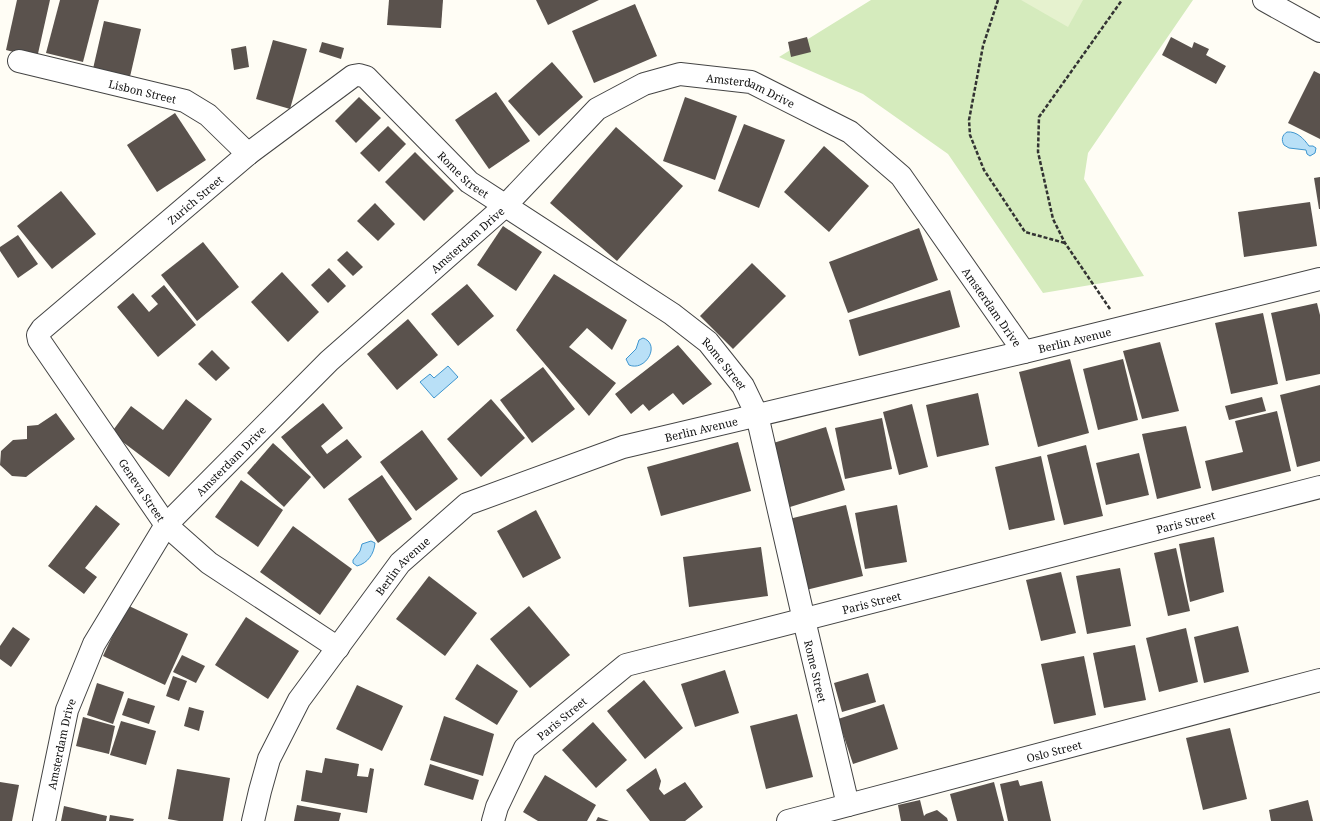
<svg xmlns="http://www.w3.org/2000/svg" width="1320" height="821" font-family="'Noto Serif',serif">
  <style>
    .green { fill: #d5ebbd }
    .pitch { fill: #e6f2cf }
    .water { fill: #b9e0f7; stroke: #3f96cf }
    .building { fill: #5a524d }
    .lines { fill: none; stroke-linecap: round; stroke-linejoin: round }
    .minor-casing { stroke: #444; stroke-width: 24 }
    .path { stroke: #333; stroke-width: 2.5; stroke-dasharray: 4 2; stroke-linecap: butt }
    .minor { stroke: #fff; stroke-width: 22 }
    .labels { text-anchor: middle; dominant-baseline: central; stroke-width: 4; stroke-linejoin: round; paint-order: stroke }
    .street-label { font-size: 11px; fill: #111; stroke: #fff }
  </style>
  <rect width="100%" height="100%" fill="#fffdf5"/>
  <polygon class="green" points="871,0 1193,0 1088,153 1084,179 1144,276 1043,293 948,154 863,94 779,57"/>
  <polygon class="pitch" points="1021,0 1083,0 1068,27"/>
  <g class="water">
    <path d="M1287,132c10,-1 17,7 22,14h4l3,2 -1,5 -5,3 -3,-2 -1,-4 -17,-2 -5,-3c-3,-5 -2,-10 3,-13z"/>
    <path d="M643,338c18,6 3,34 -14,27l-3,-6 10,-10 3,-9z"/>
    <polygon points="448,366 458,377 434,398 420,382 430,374 434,378"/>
    <path d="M371,541l4,2c-1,11 -7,20 -18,23l-4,-3v-3l7,-9 2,-7z"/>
  </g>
  <g class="building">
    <polygon points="17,0 50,0 37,58 6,50"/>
    <polygon points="60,0 99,0 83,62 46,53"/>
    <polygon points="389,0 443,0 441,28 387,25"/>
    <polygon points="536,0 599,0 548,25"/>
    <polygon points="635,4 657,56 594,83 572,31"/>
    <polygon points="104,21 141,29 129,81 92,73"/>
    <polygon points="807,37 811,52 791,57 788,42"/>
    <polygon points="1171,37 1192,48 1194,42 1209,49 1206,55 1226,66 1216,84 1162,55"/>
    <polygon points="273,40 307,49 290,109 256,99"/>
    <polygon points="322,42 344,48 341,59 319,52"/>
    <polygon points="246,46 249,67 234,70 231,49"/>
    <polygon points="552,62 583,97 539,136 508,101"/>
    <polygon points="1314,71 1320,74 1320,139 1288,123"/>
    <polygon points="496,92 530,141 489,169 455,120"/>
    <polygon points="359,97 381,118 356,143 335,121"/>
    <polygon points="685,97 737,116 715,180 663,161"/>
    <polygon points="175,113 206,160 157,192 127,145"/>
    <polygon points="744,124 785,140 759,208 718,191"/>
    <polygon points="388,126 406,144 379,172 360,153"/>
    <polygon points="616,127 683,186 617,261 550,203"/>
    <polygon points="824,146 869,186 829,232 784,192"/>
    <polygon points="415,152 454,191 424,221 385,182"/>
    <polygon points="1320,177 1320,209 1319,209 1314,178"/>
    <polygon points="61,191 96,234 52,269 17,226"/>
    <polygon points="1310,202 1317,246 1244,257 1238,212"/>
    <polygon points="375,203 395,224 378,241 357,221"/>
    <polygon points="503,226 542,252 516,291 477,265"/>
    <polygon points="919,228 938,280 848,313 829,262"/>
    <polygon points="18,235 38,264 18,278 0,251 0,247"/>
    <polygon points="203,242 239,287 197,321 161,275"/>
    <polygon points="347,251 363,267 353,276 337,260"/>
    <polygon points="752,263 786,296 733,349 700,316"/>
    <polygon points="329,268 346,286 328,303 311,285"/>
    <polygon points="282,272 319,312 288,342 251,302"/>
    <polygon points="554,274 627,320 612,350 587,328 569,347 616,383 589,416 516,330"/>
    <polygon points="467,284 494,316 458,346 431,314"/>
    <polygon points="164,285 196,325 158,357 117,307 133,293 149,312 158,304 151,296"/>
    <polygon points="950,290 960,327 859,356 849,320"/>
    <polygon points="1317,303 1320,315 1320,374 1286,381 1271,313"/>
    <polygon points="1263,313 1278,384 1231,394 1215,323"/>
    <polygon points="408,319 438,355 397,390 367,354"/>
    <polygon points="1160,342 1179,411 1142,419 1123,351"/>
    <polygon points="678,345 712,384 683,405 673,393 649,411 643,404 631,414 615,394"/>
    <polygon points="212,350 230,368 216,381 198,364"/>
    <polygon points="1070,359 1089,433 1038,447 1019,372"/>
    <polygon points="1123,359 1138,420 1098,430 1083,369"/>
    <polygon points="543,367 575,409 532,443 500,400"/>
    <polygon points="1320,385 1320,461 1297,467 1280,395"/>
    <polygon points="978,393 989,445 937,457 926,405"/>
    <polygon points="1262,397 1266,411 1229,420 1225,406"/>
    <polygon points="186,399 212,419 169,477 111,433 131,406 163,430"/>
    <polygon points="491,399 525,438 481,477 447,439"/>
    <polygon points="323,403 343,428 321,446 327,454 347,439 362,457 324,489 281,437"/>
    <polygon points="912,404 928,467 899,475 883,412"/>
    <polygon points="1277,411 1291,471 1212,491 1205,461 1243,452 1235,421"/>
    <polygon points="56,413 75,439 26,477 12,476 0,465 1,451 13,440 27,439 27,426 38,425"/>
    <polygon points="882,418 892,469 845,479 835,428"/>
    <polygon points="1186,426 1201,488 1157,499 1142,434"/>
    <polygon points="826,427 845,490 790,507 770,444"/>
    <polygon points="422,430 458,479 416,511 380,462"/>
    <polygon points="738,442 751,491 661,516 647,467"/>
    <polygon points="273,443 311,477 284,507 247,473"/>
    <polygon points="1086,445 1103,516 1064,525 1047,455"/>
    <polygon points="1139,453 1149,495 1106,505 1096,463"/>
    <polygon points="1041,456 1055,520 1009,530 995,467"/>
    <polygon points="382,475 412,519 378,543 348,499"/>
    <polygon points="241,480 283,510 258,547 215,517"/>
    <polygon points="96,505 120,524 85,568 97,577 84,594 48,566"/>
    <polygon points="846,505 863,576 806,590 789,519"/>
    <polygon points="897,505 907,562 865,569 855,513"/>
    <polygon points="536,510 561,558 523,578 497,531"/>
    <polygon points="293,526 352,569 320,615 260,572"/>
    <polygon points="1214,537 1224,592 1190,602 1179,544"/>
    <polygon points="761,547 768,596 689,607 683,557"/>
    <polygon points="1176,548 1190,611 1168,616 1154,553"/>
    <polygon points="1120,568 1131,626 1087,634 1076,576"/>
    <polygon points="1061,572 1076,633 1041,641 1026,580"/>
    <polygon points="429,576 477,613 445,656 396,619"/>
    <polygon points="127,605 188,634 165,685 103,656"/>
    <polygon points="529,606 570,655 530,688 490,639"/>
    <polygon points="246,617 299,651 268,699 215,665"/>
    <polygon points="1238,626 1249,672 1204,683 1194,637"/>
    <polygon points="13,627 30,639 11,667 0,659 0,646"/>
    <polygon points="1186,628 1198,682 1159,692 1146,638"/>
    <polygon points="1135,645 1146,700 1104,708 1093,653"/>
    <polygon points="182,655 205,666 196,683 173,672"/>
    <polygon points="1084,656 1096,715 1054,724 1041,664"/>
    <polygon points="477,664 518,691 497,725 455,699"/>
    <polygon points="725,670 739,713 695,727 681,684"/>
    <polygon points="868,673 876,702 842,712 834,683"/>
    <polygon points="173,676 187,681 179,701 166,696"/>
    <polygon points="644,680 683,728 645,759 607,711"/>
    <polygon points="97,683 124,692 113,724 87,715"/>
    <polygon points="357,685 403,706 382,751 336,729"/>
    <polygon points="128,698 155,706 149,724 122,715"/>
    <polygon points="884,704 898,749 853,764 838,719"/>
    <polygon points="189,707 204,711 199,731 184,726"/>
    <polygon points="797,714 813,777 766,789 750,726"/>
    <polygon points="444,716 494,734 483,776 430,760"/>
    <polygon points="83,717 115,726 109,754 76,746"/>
    <polygon points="121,721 156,731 146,765 110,755"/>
    <polygon points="593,722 627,760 596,788 562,750"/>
    <polygon points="1230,728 1247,799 1203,810 1186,738"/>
    <polygon points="325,758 359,764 357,776 368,777 370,768 374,769 367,813 301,801 306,770 322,773"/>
    <polygon points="430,764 479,780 473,800 424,785"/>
    <polygon points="656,768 661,781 659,789 664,795 685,782 703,807 685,821 650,821 626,790"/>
    <polygon points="177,769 230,778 223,821 179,821 168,819"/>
    <polygon points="545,775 596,805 587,821 538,821 523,812"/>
    <polygon points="1018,780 1020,786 1042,781 1051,821 1008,821 1000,784"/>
    <polygon points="0,782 19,785 12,821 0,821"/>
    <polygon points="994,782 1004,821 957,821 950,794"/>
    <polygon points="920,800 924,816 926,814 937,810 947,818 948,821 901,821 898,805"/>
    <polygon points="1308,800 1313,821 1271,821 1269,810"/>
    <polygon points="297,805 341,813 339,821 294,821"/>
    <polygon points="64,806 107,816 106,821 61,821"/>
    <polygon points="110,815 134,819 133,821 109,821"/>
    <polygon points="598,817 609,821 596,821"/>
  </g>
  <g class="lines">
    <g class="minor-casing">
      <g id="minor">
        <polyline points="1264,0 1320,31"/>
        <path id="s1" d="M19,61l166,40 23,14 40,39"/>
        <path id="s2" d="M338,648l-129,-85 -43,-38 -127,-185 -1,-5 4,-6 206,-175 105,-78 6,-1 7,2 103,105 203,132 36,28 35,44 14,29 47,205 44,185"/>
        <path id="s3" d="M44,821l23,-111 27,-66 72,-119 163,-164 176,-155 92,-97 47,-25 36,-10 71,8 99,50 51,44 123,176"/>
        <path id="s4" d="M253,821l7,-30 9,-32 30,-59 101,-137 67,-59 156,-57 401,-95 296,-73"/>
        <path id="s5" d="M493,821l4,-14 28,-59 101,-83 694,-178"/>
        <path id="s6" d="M788,821l532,-141"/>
      </g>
    </g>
    <g class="path">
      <polyline points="998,0 983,46 969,120 970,135 984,170 1025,232 1065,243"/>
      <polyline points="1110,309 1065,243 1053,219 1038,152 1039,117 1122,0"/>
    </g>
    <use href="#minor" class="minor"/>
  </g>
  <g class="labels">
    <g class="street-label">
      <text stroke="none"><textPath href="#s1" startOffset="127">Lisbon Street</textPath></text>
      <text stroke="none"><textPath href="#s3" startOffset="1087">Amsterdam Drive</textPath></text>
      <text stroke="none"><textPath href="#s2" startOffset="1001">Rome Street</textPath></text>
      <text stroke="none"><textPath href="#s2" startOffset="649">Zurich Street</textPath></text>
      <text stroke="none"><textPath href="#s3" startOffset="739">Amsterdam Drive</textPath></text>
      <text stroke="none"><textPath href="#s3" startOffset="1423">Amsterdam Drive</textPath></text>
      <text stroke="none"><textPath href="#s4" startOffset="1020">Berlin Avenue</textPath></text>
      <text stroke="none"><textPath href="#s2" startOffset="1325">Rome Street</textPath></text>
      <text stroke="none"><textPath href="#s4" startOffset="636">Berlin Avenue</textPath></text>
      <text stroke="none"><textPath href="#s3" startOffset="415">Amsterdam Drive</textPath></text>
      <text transform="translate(142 490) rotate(56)">Geneva Street</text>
      <text stroke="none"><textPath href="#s5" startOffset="788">Paris Street</textPath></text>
      <text stroke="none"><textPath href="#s4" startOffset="300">Berlin Avenue</textPath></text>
      <text stroke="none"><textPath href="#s5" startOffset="464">Paris Street</textPath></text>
      <text stroke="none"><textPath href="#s2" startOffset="1649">Rome Street</textPath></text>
      <text stroke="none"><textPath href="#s5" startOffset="127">Paris Street</textPath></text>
      <text stroke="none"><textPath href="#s3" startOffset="79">Amsterdam Drive</textPath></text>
      <text stroke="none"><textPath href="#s6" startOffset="275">Oslo Street</textPath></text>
    </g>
  </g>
</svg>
